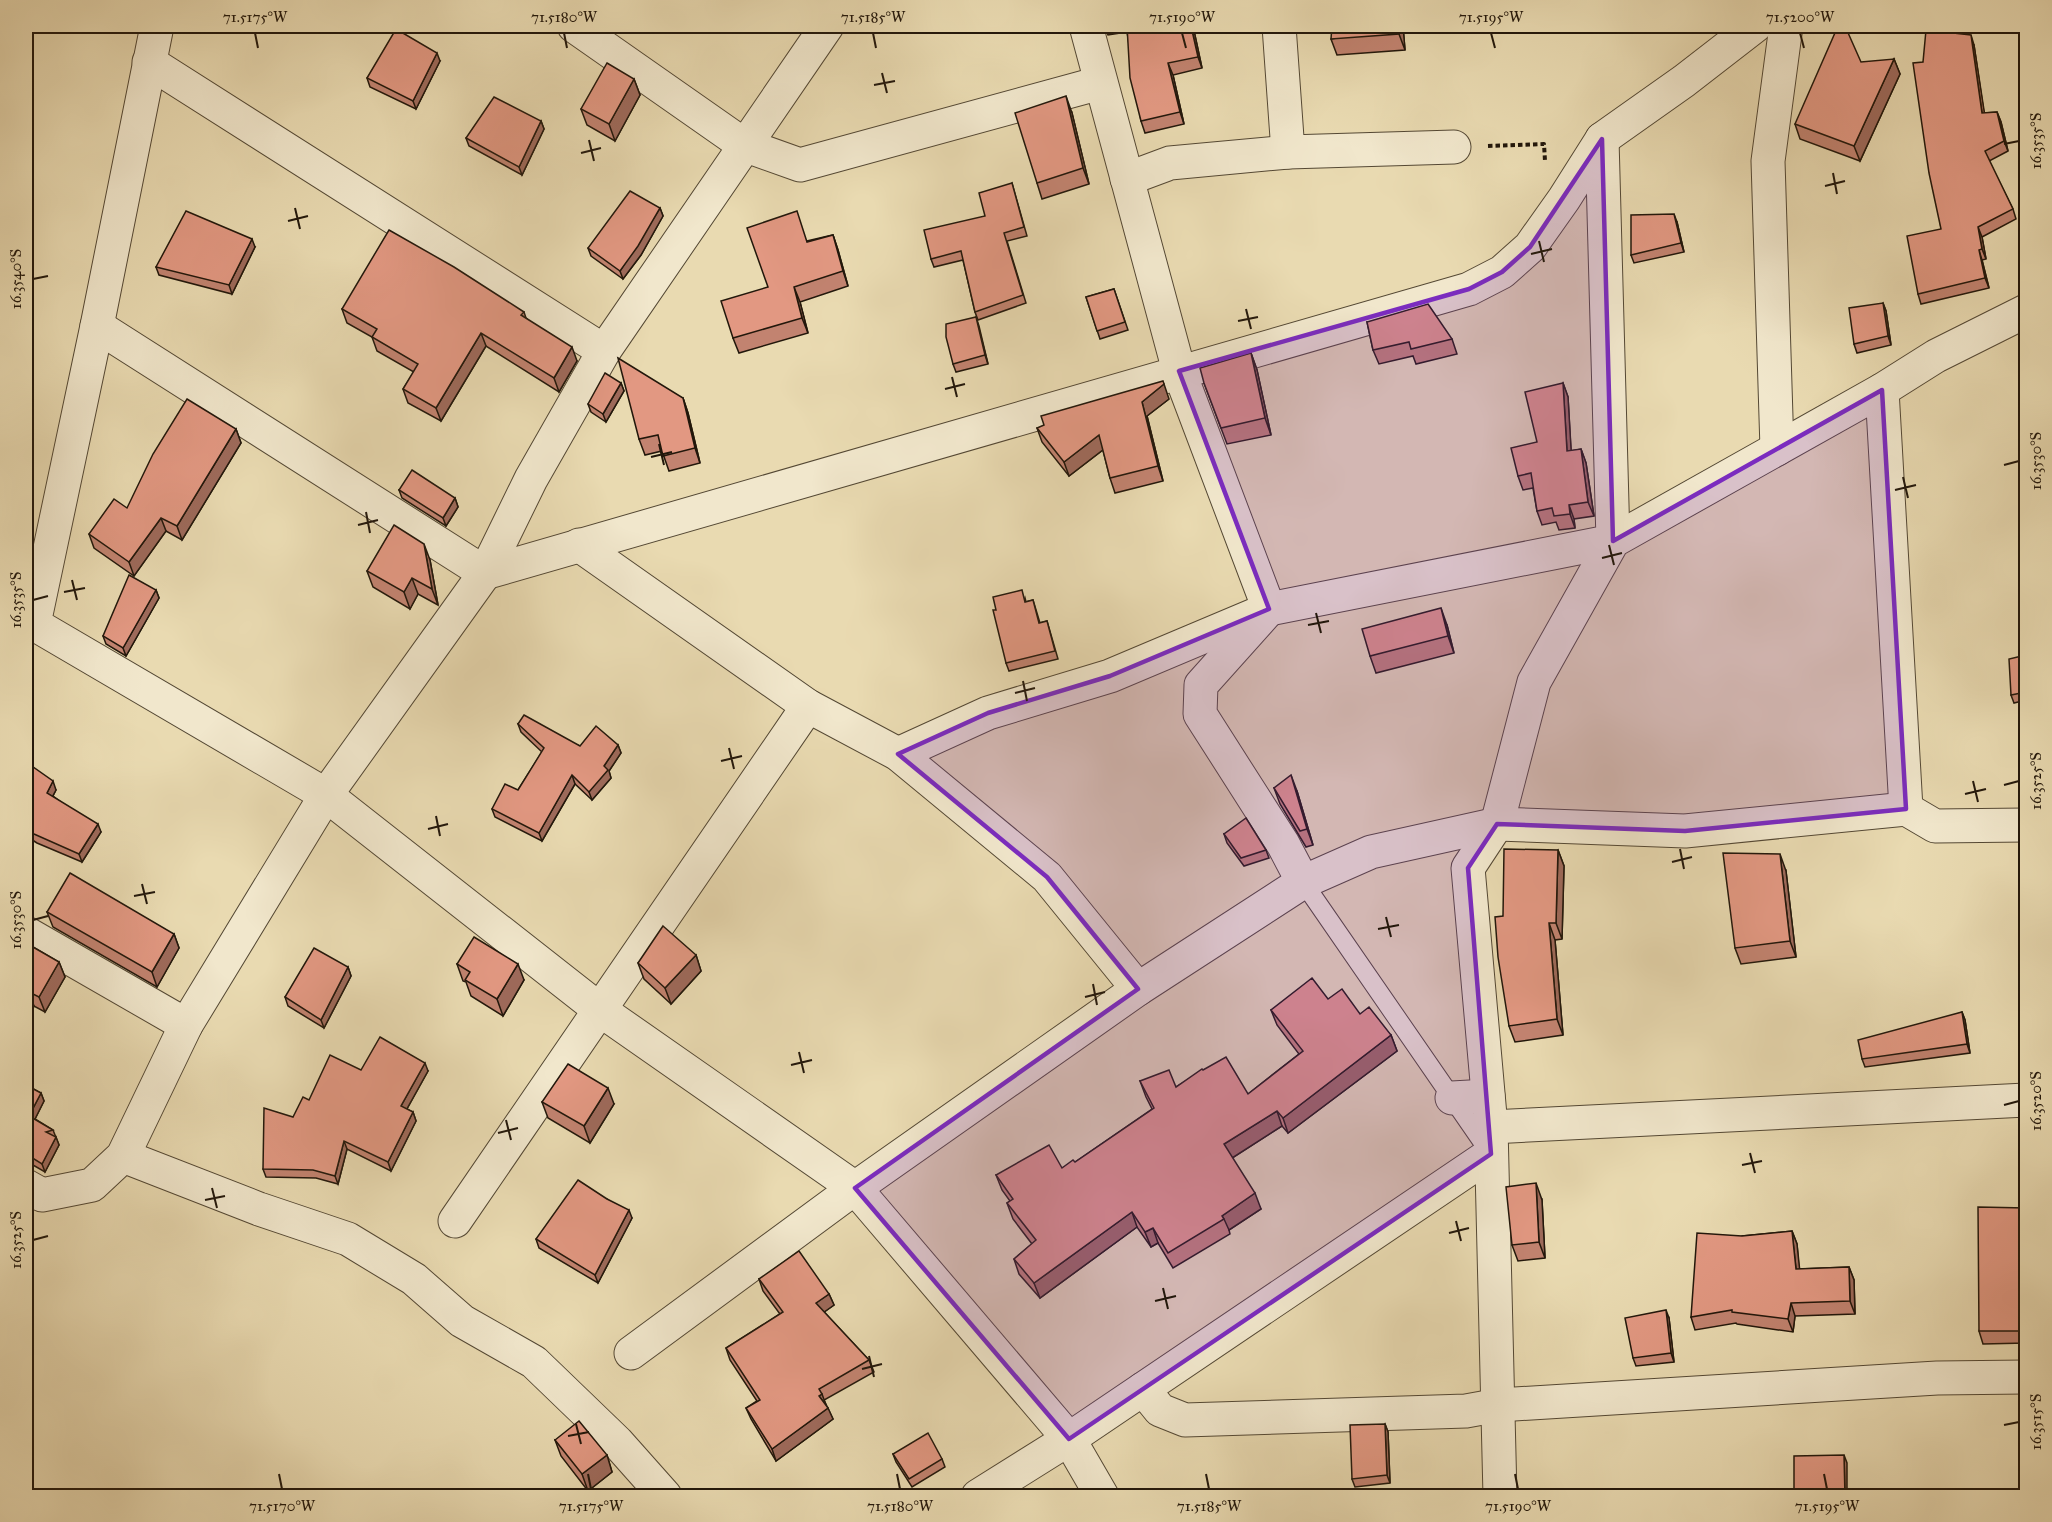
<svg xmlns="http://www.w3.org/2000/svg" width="2052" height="1522" font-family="'IM FELL Great Primer',serif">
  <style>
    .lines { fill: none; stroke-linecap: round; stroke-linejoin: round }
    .service-casing { stroke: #544834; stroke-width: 20 }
    .minor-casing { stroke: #544834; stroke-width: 35 }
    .path { stroke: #22170b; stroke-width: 4; stroke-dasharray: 4.5 3; stroke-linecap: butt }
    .service { stroke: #f1e7cc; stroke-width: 18 }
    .minor { stroke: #f1e7cc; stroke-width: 33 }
    .wall { fill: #c28370; stroke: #22170b; stroke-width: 1.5 }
    .shaded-wall { fill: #9e6a5b; stroke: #22170b; stroke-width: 1.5 }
    .building { fill: #e29882; stroke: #22170b; stroke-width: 1.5 }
    .marked { fill: #7b2cbf; fill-opacity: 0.2; stroke: #7b2cbf; stroke-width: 4.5; stroke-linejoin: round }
    .ticks { fill: none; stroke: #22170b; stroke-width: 2 }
    .neatline { fill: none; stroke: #22170b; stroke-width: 2 }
    .ticks-label { font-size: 15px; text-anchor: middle; fill: #22170b }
  </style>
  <rect width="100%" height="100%" fill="#e9dab1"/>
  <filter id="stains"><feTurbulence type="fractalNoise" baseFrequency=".00333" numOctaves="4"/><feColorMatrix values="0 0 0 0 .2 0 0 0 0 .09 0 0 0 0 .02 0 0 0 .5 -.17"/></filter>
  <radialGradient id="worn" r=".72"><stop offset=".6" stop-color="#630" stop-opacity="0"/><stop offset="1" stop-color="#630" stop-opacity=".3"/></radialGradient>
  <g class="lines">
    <g class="service-casing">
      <polyline id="service" points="1303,882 1488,1150"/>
    </g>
    <g class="minor-casing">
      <g id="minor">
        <polyline points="157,26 97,326 34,624 326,795 600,1010 855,1188 1069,1439 1102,1496"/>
        <polyline points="574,26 744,145 800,165 1100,83"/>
        <polyline points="1086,26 1179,371 1269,609 1201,685 1200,714 1283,844 1303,882"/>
        <polyline points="1279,26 1288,152"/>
        <polyline points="149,62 604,351"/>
        <polyline points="1127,179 1170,163 1288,152 1454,147"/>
        <polyline points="97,326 485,573 1469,289 1502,272 1530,247 1564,199 1602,139 1684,81 1755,26"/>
        <polyline points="1882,390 1906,809 1935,826 2026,825"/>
        <polyline points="1777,449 1768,161 1786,26"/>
        <polyline points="579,545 808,706 898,754 1047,877 1138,989"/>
        <polyline points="898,754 988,713 1110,676 1269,609 1613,541 1602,139"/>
        <polyline points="26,933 186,1025"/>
        <polyline points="1452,1098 1488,1096"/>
        <polyline points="1491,1127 2026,1100"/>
        <polyline points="123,1156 259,1209 348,1239 414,1279 462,1321 534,1362 617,1442 665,1496"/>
        <polyline points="26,1186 42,1195 92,1185 123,1156 186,1025 326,795 485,573 531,479 604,351 827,26"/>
        <polyline points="455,1221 808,706"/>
        <polyline points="631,1353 855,1188 1138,989 1303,882 1371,852 1497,824 1685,831 1906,809"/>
        <polyline points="1143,1389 1160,1410 1185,1420 1466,1411 1499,1405 1937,1378 2026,1377"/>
        <polyline points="978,1496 1069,1439 1491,1154"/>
        <polyline points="1500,1496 1491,1127 1468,868 1497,824 1534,682 1613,541 1882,390 1936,356 2026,311"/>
      </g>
    </g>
    <polyline class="path" points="1488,146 1544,144 1545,161"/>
    <use href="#service" class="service"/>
    <use href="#minor" class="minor"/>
  </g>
  <g class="wall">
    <polygon points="1104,26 1193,26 1202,68 1173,75 1184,124 1145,133 1141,121 1127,32 1108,35"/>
    <polygon points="1403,26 1405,50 1337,55 1331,39"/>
    <polygon points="1974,45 1984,113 1997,112 2001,122 2008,151 1989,161 2013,209 2016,219 1982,237 1986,259 1982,260 1989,288 1921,304 1918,294 1941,229 1923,62"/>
    <polygon points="1894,59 1900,74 1860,161 1800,139 1795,124"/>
    <polygon points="440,61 416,109 370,87 367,78"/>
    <polygon points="634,79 640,95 615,141 587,125 581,109"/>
    <polygon points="1072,113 1089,184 1042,199 1037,183"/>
    <polygon points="541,121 544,129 522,175 469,146 466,138"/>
    <polygon points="1012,183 1027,236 1007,241 1026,303 978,320 975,312 963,260 934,267 931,259 985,216"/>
    <polygon points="660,208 663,216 641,255 623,279 591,256 588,248"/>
    <polygon points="1677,222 1684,252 1634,263 1631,255"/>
    <polygon points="833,235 838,250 848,286 800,302 808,333 739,353 733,338 768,287 807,241"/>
    <polygon points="255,247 232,294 159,275 156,267"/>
    <polygon points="1114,289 1128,330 1100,339 1086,297"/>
    <polygon points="1883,303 1886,311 1891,345 1857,353 1854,344"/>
    <polygon points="342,309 524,312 526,318 577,361 559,392 486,346 441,421 408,403 403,389 414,372 377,351 372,337 347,323"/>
    <polygon points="976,317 988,364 956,372 953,364"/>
    <polygon points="1367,322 1452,339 1457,354 1416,364 1413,356 1379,364 1373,350"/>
    <polygon points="1251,353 1257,370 1271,435 1227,444 1204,383"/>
    <polygon points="621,383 624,391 606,422 591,412 588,404"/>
    <polygon points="1563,383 1568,397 1571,451 1581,449 1586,463 1594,516 1574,519 1575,528 1559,530 1556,522 1542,525 1537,511 1533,488 1523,490 1518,476 1537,442"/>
    <polygon points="683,398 688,413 700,463 669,471 662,451 645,455 639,439"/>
    <polygon points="1169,399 1147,416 1163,481 1115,493 1110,478 1103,450 1069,476 1042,442 1037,428"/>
    <polygon points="236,429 241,443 182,540 166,531 134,576 94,548 89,534 127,508"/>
    <polygon points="399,490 455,498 458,507 446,526 402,498"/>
    <polygon points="430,560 438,605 418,594 410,609 373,587 367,571"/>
    <polygon points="156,590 159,598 126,656 106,644 103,636"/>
    <polygon points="1025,598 1026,602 1033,600 1040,623 1047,621 1058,659 1009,671 1006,663"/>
    <polygon points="1447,625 1454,653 1376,673 1370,656"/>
    <polygon points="2026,655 2026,700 2014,703 2011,695"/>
    <polygon points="518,724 580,746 618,745 621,753 609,771 611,778 592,800 575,784 542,841 495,817 492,809 518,790 542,752 521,732"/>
    <polygon points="26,762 56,790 53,796 101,832 82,862 37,843 26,836"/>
    <polygon points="1274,788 1297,791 1313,845 1306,847 1280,804"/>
    <polygon points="1224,834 1266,850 1269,858 1244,866 1227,843"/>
    <polygon points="1558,850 1564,866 1562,939 1555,940 1563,1035 1515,1042 1509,1026 1503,916"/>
    <polygon points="1786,871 1796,957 1741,964 1735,948"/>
    <polygon points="47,912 174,934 179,948 157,987 53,927"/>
    <polygon points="26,943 59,962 65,977 45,1012 34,1006 26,1023"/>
    <polygon points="696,955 701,971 671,1004 644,979 638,963"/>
    <polygon points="457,964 524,980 503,1016 471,996 466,982 463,981"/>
    <polygon points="348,967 351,976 324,1028 288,1006 285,997"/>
    <polygon points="1328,999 1360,1014 1391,1035 1397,1051 1288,1133 1282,1126 1232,1158 1261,1209 1229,1230 1230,1234 1173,1268 1158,1243 1151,1247 1137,1227 1040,1298 1019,1274 1014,1259 1032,1244 1013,1219 1007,1203 1010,1201 1002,1190 996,1175 1062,1168 1075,1162 1152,1109 1146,1097 1140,1081 1176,1087 1203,1070 1248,1094 1299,1054 1277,1025 1271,1010"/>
    <polygon points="1962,1012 1965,1020 1970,1053 1865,1067 1862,1059"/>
    <polygon points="361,1070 428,1071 407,1109 413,1112 416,1121 391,1171 347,1149 338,1184 316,1178 266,1177 263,1169 293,1117 309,1100"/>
    <polygon points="26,1085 41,1093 44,1101 35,1119 53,1130 59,1145 45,1172 26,1161"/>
    <polygon points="542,1102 614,1104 590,1143 548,1118"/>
    <polygon points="607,1199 632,1218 598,1283 539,1248 536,1239"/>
    <polygon points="1542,1200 1545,1258 1518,1261 1512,1245"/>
    <polygon points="2026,1208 2026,1343 1983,1344 1979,1331"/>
    <polygon points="1792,1231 1797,1244 1799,1269 1849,1267 1854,1280 1855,1314 1795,1316 1793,1332 1737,1324 1736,1323 1695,1330 1691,1317 1742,1236"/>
    <polygon points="759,1279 829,1294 834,1305 824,1312 869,1360 874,1372 824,1400 833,1419 776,1461 751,1419 746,1408 757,1401 730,1360 726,1348 780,1314 763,1291"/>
    <polygon points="1669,1318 1674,1362 1636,1366 1633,1358"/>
    <polygon points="1385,1424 1388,1432 1390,1483 1355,1487 1352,1479"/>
    <polygon points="555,1440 607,1455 612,1472 588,1491 561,1456"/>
    <polygon points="893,1454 942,1459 945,1467 912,1487 896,1462"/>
  </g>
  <g class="shaded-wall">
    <polygon points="1191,26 1193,26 1202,68 1198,57"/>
    <polygon points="1398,26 1403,26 1405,50 1399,34"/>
    <polygon points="1971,35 1974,45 1986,123 1982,113"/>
    <polygon points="437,53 440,61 416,109 413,101"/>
    <polygon points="1894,59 1900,74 1860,161 1854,146"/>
    <polygon points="1168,63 1173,75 1184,124 1180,112"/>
    <polygon points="634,79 640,95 615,141 609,124"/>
    <polygon points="1066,96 1072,113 1089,184 1083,168"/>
    <polygon points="1997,112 2001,122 2008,151 2004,141"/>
    <polygon points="541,121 544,129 522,175 519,167"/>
    <polygon points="660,208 663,216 641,255 623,279 620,271"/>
    <polygon points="1674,214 1677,222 1684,252 1681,243"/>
    <polygon points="1978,227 1982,237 1986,259 1982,249"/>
    <polygon points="833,235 838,250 848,286 843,271"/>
    <polygon points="252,239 255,247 232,294 229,285"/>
    <polygon points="1979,250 1982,260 1989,288 1985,278"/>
    <polygon points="794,287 800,302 808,333 802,318"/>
    <polygon points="1883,303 1886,311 1891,345 1888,336"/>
    <polygon points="976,317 979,326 988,364 985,355"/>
    <polygon points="481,333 486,346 441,421 436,408"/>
    <polygon points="572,347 577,361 559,392 554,378"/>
    <polygon points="1251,353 1257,370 1271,435 1265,418"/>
    <polygon points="621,383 624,391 606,422 603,414"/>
    <polygon points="1563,383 1568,397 1572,465 1567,451"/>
    <polygon points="1164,384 1169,399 1147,416 1163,481 1158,466 1142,402"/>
    <polygon points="683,398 688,413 700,463 695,448"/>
    <polygon points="236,429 241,443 182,540 177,526"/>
    <polygon points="1099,435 1104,449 1069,476 1064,462"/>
    <polygon points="1581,449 1586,463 1594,516 1588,502"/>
    <polygon points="455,498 458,507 446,526 443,518"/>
    <polygon points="1569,505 1574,519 1575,528 1570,514"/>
    <polygon points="161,518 166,531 134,576 129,562"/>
    <polygon points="424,544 430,560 438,605 432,589"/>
    <polygon points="412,578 418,594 410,609 404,592"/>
    <polygon points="156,590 159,598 126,656 123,648"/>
    <polygon points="1441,608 1447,625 1454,653 1448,636"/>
    <polygon points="618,745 621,753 609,771 611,778 592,800 589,792 604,766"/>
    <polygon points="572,775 575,784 542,841 539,833"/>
    <polygon points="1291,775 1297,791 1313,845 1307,829"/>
    <polygon points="53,781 56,790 50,801 47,793"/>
    <polygon points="98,824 101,832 82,862 79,854"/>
    <polygon points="1558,850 1564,866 1562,939 1556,923"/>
    <polygon points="1780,854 1786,871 1796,957 1790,941"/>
    <polygon points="1549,923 1555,940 1563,1035 1557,1019"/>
    <polygon points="174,934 179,948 157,987 152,972"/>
    <polygon points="696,955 701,971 671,1004 665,988"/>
    <polygon points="59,962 65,977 45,1012 39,997"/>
    <polygon points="518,964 524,980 503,1016 497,999"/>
    <polygon points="348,967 351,976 324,1028 321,1020"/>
    <polygon points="29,992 34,1006 26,1023 26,998"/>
    <polygon points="1962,1012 1965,1020 1970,1053 1967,1044"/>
    <polygon points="1391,1035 1397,1051 1288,1133 1283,1118"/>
    <polygon points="425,1063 428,1071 404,1114 401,1106"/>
    <polygon points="608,1088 614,1104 590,1143 584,1126"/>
    <polygon points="41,1093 44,1101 32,1125 29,1116"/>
    <polygon points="1277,1111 1282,1126 1229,1160 1224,1144"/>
    <polygon points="413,1112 416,1121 391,1171 388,1162"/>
    <polygon points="56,1137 59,1145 45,1172 42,1164"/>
    <polygon points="344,1141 347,1149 338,1184 335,1176"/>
    <polygon points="1536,1183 1542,1200 1545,1258 1539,1242"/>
    <polygon points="1255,1193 1261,1209 1229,1230 1224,1219 1222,1216"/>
    <polygon points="629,1210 632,1218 598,1283 595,1275"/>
    <polygon points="1132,1212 1137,1227 1040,1298 1034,1283"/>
    <polygon points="1153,1228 1158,1243 1151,1247 1145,1232"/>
    <polygon points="1792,1231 1797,1244 1801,1282 1796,1269"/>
    <polygon points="1849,1267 1854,1280 1855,1314 1850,1301"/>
    <polygon points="829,1294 834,1305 820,1315 816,1303"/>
    <polygon points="1791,1303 1795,1316 1793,1332 1788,1319"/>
    <polygon points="1666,1310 1669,1318 1674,1362 1671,1353"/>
    <polygon points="822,1394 826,1405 819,1396"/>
    <polygon points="828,1408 833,1419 776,1461 772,1449"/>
    <polygon points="1385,1424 1388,1432 1390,1483 1387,1475"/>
    <polygon points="607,1455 612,1472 588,1491 582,1474"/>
    <polygon points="1844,1455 1847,1463 1847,1497 1845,1497"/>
  </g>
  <g class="building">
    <polygon points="1127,26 1191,26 1198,57 1168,63 1180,112 1141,121 1130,78"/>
    <polygon points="1332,26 1398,26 1399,34 1331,39"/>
    <polygon points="1838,26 1845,26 1861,62 1894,59 1854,146 1795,124"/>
    <polygon points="396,29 437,53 413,101 367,78"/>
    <polygon points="1926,30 1971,35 1982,113 1997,112 2004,141 1985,151 2013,209 1978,227 1982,249 1979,250 1985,278 1918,294 1907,236 1941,229 1929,173 1913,63 1923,62"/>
    <polygon points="607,63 634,79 609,124 581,109"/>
    <polygon points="1066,96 1083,168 1037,183 1015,113"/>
    <polygon points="494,97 541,121 519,167 466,138"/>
    <polygon points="1012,183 1024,227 1004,233 1023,295 975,312 961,251 931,259 924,230 985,216 979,193"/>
    <polygon points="630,191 660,208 638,246 620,271 588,248"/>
    <polygon points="186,211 252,239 229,285 156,267"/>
    <polygon points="797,211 807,242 833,235 843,271 794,287 802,318 733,338 721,301 768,287 747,228"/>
    <polygon points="1674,214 1681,243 1631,255 1631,215"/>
    <polygon points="389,230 454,267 524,312 521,315 572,347 554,378 481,333 436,408 403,389 418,364 372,337 377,329 342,309"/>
    <polygon points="1114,289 1125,322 1097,331 1086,297"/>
    <polygon points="1883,303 1888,336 1854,344 1849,308"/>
    <polygon points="1428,304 1452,339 1411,349 1409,342 1373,350 1367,322"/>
    <polygon points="976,317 985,355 953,364 946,337 946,324"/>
    <polygon points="1251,353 1265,418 1221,428 1204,383 1200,368"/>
    <polygon points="618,358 683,398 695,448 663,456 658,435 639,439"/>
    <polygon points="605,373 621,383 603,414 588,404"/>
    <polygon points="1163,381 1164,384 1142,402 1158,466 1110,478 1099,435 1064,462 1037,428 1044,425 1041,416"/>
    <polygon points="1563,383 1567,451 1581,449 1588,502 1569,505 1570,514 1554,516 1552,508 1537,511 1531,473 1518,476 1511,448 1537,442 1525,392"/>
    <polygon points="187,399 236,429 177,526 161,518 129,562 89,534 114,499 127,508 153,454"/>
    <polygon points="412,470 455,498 443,518 399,490"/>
    <polygon points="394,525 424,544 432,589 412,578 404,592 367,571"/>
    <polygon points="129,575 156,590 123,648 103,636"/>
    <polygon points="1022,590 1025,602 1033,600 1039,623 1047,621 1055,651 1006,663 993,610 996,610 993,597"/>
    <polygon points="1441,608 1448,636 1370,656 1362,629"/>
    <polygon points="2026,655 2026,692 2011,695 2009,659"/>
    <polygon points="524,715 580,746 596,726 618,745 604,766 608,770 589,792 572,775 539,833 492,809 505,784 518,790 544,748 518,724"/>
    <polygon points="26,762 53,781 47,793 98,824 79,854 34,834 26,830"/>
    <polygon points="1291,775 1307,829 1300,831 1274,788"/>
    <polygon points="1246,818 1266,850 1241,858 1224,834"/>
    <polygon points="1504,849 1558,850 1556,923 1549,923 1557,1019 1509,1026 1498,957 1495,917 1503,916"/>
    <polygon points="1723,853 1780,854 1790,941 1735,948"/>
    <polygon points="70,873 174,934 152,972 47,912"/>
    <polygon points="663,926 696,955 665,988 638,963"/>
    <polygon points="474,937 518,964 497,999 465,980 470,972 457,964"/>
    <polygon points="26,943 59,962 39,997 29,992 26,998"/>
    <polygon points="314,948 348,967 321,1020 285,997"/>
    <polygon points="1312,978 1328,999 1342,989 1360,1014 1369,1007 1391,1035 1283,1118 1277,1111 1224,1144 1255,1193 1222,1216 1224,1219 1168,1253 1153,1228 1145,1232 1132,1212 1034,1283 1014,1259 1036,1240 1007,1203 1013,1199 996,1175 1049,1145 1062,1168 1073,1160 1075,1162 1154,1108 1140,1081 1169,1070 1176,1087 1202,1069 1203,1070 1226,1057 1248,1094 1303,1051 1271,1010"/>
    <polygon points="1962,1012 1967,1044 1862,1059 1858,1040"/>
    <polygon points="380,1037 425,1063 401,1106 413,1112 388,1162 344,1141 335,1176 313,1170 263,1169 264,1108 293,1117 303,1097 309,1100 330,1055 361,1070"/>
    <polygon points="568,1064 608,1088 584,1126 542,1102"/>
    <polygon points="26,1085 41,1093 29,1116 53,1130 46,1132 56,1137 42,1164 26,1154"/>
    <polygon points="578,1180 607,1199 629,1210 595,1275 536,1239"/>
    <polygon points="1536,1183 1539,1242 1512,1245 1506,1187"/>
    <polygon points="1978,1207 2026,1208 2026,1331 1979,1331"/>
    <polygon points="1792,1231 1796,1269 1849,1267 1850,1301 1791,1303 1788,1319 1732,1312 1732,1310 1691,1317 1697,1233 1742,1236"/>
    <polygon points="799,1251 829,1294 816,1303 869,1360 819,1389 822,1394 819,1396 828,1408 772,1449 746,1408 760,1400 726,1348 783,1312 759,1279"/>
    <polygon points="1666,1310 1671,1353 1633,1358 1625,1318"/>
    <polygon points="579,1421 607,1455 582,1474 555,1440"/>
    <polygon points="1385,1424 1387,1475 1352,1479 1350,1425"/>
    <polygon points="928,1433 942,1459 909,1479 893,1454"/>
    <polygon points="1844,1455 1845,1497 1794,1497 1794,1456"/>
  </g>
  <path class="marked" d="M1602,139l11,402 269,-151 24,419 -221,22 -188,-7 -29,44 23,286 -422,285 -214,-251 283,-199 -91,-112 -149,-123 90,-41 122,-37 159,-67 -90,-238 290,-82 33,-17 28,-25z"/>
  <path class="ticks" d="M255,33l3,15M564,33l3,15M873,33l3,15M1182,33l4,15M1491,33l4,15M1800,33l4,15M882,73l5,20M874,85l21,-4M589,140l5,21M2004,144l15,-3M581,153l20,-5M1833,173l4,21M1825,186l20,-5M295,208l5,21M288,221l20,-5M1539,241l5,21M1531,254l21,-5M33,279l15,-3M1246,309l5,20M1238,321l20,-4M952,377l5,20M945,389l20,-5M659,444l5,21M651,457l21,-5M2004,465l15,-4M1903,477l5,21M1895,490l21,-5M366,512l4,21M358,525l20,-5M1609,545l5,20M1602,558l20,-5M72,580l5,20M64,592l21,-4M33,600l15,-4M1316,613l5,20M1308,625l21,-4M1023,681l4,20M1015,693l20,-5M729,748l5,21M721,761l21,-5M1973,781l5,21M2004,785l15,-4M1965,794l21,-5M436,816l4,20M428,829l20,-5M1680,849l4,20M1672,862l20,-5M142,884l5,20M134,896l21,-4M1386,917l5,20M33,920l15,-4M1378,929l21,-4M1093,984l4,21M1085,997l20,-5M799,1052l5,21M791,1065l21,-5M2004,1105l15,-4M506,1120l5,20M498,1133l20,-5M1750,1153l5,20M1742,1165l20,-4M212,1188l5,20M205,1200l20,-4M1456,1221l5,20M1449,1233l20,-5M33,1240l15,-4M1163,1288l5,21M1155,1301l21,-5M869,1356l5,21M862,1369l20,-5M576,1424l5,20M2004,1425l15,-3M568,1436l21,-4M279,1474l3,15M588,1474l3,15M897,1474l3,15M1206,1474l3,15M1515,1474l3,15M1824,1474l3,15"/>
  <rect width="2052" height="1522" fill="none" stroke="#e9dab1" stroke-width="66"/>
  <rect x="33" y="33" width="1986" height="1456" class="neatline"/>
  <g class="ticks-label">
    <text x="255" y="22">71.5175°W</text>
    <text x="564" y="22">71.5180°W</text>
    <text x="873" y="22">71.5185°W</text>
    <text x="1182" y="22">71.5190°W</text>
    <text x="1491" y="22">71.5195°W</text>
    <text x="1800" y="22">71.5200°W</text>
    <text transform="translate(2036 141) rotate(-90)" y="5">16.3535°S</text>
    <text transform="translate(16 279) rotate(-90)" y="5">16.3540°S</text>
    <text transform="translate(2036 461) rotate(-90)" y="5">16.3530°S</text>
    <text transform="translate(16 600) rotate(-90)" y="5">16.3535°S</text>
    <text transform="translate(2036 781) rotate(-90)" y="5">16.3525°S</text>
    <text transform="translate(16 920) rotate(-90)" y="5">16.3530°S</text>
    <text transform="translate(2036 1101) rotate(-90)" y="5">16.3520°S</text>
    <text transform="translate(16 1240) rotate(-90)" y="5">16.3525°S</text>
    <text transform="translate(2036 1422) rotate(-90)" y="5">16.3515°S</text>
    <text x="282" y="1511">71.5170°W</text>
    <text x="591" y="1511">71.5175°W</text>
    <text x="900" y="1511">71.5180°W</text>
    <text x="1209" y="1511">71.5185°W</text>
    <text x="1518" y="1511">71.5190°W</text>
    <text x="1827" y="1511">71.5195°W</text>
  </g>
  <rect width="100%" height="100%" filter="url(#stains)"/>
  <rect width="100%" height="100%" fill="url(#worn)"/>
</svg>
